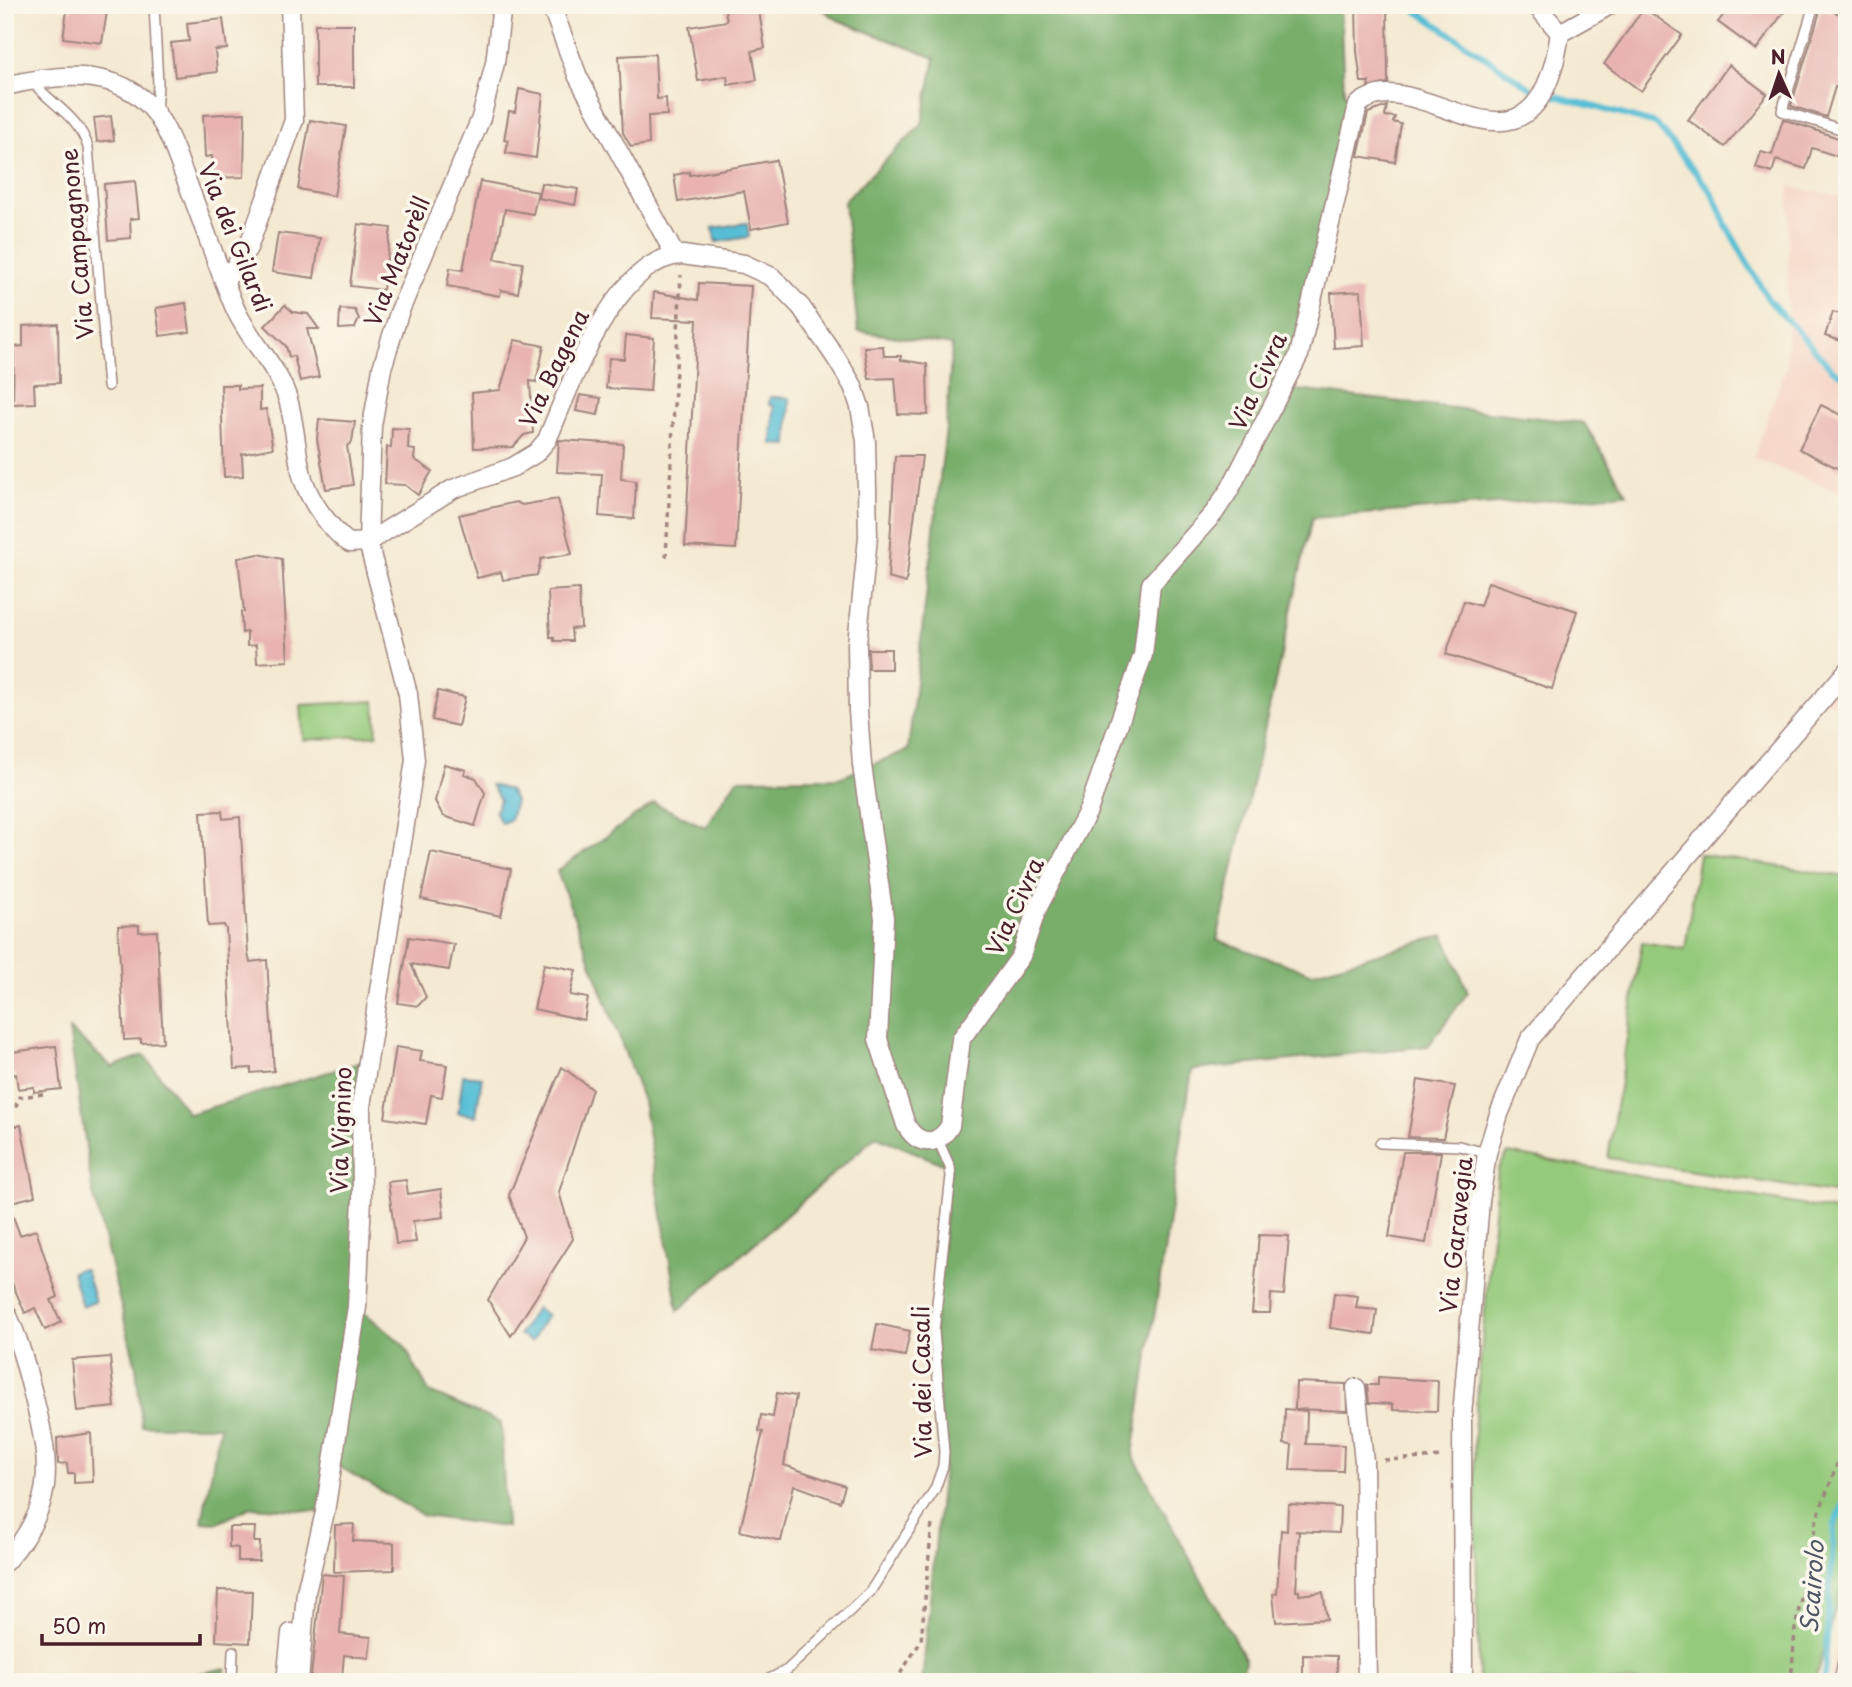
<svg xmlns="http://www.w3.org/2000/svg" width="1852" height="1687" font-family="'Playpen Sans',sans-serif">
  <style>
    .built { fill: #f5d3c2 }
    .green { fill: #95ca7b; stroke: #707453; stroke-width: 2 }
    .forest { fill: #78ae6b; stroke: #61664b; stroke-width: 2 }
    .water { fill: #57bed4; stroke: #506e80; stroke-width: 2 }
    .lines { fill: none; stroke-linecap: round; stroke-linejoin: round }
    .stream { stroke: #57bed4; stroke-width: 6 }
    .building { fill: #e8b3b1 }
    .lane-casing { stroke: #9f847e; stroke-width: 12 }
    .street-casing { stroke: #9f847e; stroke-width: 21 }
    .path { stroke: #9f847e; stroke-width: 3.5; stroke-dasharray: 5 5; stroke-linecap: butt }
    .lane { stroke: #fff; stroke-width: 9 }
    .street { stroke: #fff; stroke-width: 18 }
    .labels { text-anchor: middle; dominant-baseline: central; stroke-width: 7; stroke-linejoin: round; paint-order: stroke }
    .street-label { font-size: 23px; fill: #4a1f2b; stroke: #fbf7ec }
    .water-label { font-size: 24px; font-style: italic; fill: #4f5766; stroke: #fbf7ec }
  </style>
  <rect width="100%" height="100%" fill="#fbf7ec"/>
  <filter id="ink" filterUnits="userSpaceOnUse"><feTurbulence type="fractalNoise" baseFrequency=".0143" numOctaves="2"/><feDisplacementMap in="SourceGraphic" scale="14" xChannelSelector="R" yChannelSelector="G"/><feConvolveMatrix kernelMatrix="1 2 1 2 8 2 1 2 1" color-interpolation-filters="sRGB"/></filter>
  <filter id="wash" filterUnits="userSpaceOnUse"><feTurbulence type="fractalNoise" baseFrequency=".00686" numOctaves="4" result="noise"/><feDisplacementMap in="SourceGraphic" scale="28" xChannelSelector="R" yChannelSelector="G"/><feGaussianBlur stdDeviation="1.57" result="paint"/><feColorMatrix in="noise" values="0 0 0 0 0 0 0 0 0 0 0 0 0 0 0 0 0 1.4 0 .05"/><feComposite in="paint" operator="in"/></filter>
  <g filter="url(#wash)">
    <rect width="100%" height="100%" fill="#f4e9d1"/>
    <g class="built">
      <polygon points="1789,187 1847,197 1847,495 1753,458 1787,364"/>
      <polygon points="1847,671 1847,711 1824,700"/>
      <polygon points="1847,1592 1847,1682 1830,1682 1830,1678"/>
    </g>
    <g class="green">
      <polygon points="375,701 377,735 303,740 301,705"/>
      <polygon points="1699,854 1847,877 1847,1195 1608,1158 1642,942 1685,949"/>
      <polygon points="1508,1153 1847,1213 1847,1569 1814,1682 1479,1682 1474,1431 1498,1169"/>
    </g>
    <g class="forest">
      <polygon points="816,5 1340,5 1344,91 1354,113 1304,343 1280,388 1584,423 1627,494 1312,518 1217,940 1311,973 1444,935 1468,992 1428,1046 1192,1070 1133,1455 1245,1659 1242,1682 922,1682 943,1466 934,1331 950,1167 876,1136 678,1311 643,1101 557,871 654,803 705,827 737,779 839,778 908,750 946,428 952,345 858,331 844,201 922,124 935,58 838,20"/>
      <polygon points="69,1029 112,1067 144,1055 189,1114 368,1060 357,1307 403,1344 429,1392 501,1423 506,1527 424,1516 333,1463 325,1512 251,1507 218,1523 202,1522 220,1426 142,1426 136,1367 92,1189"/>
      <polygon points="226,1668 222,1682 168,1682 168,1680"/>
    </g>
    <g class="water">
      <polygon points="747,223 749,237 716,242 713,228"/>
      <polygon points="770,397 790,398 788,445 772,444 774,406 769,405"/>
      <polygon points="491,785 509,790 515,801 510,820 501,823 495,812 500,800"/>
      <polygon points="463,1075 482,1077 476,1116 458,1113"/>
      <polygon points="79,1269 85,1269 95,1302 82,1307 72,1272"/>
      <polygon points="536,1308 547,1315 531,1342 519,1335"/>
    </g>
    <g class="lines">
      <g class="stream">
        <polyline points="1408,5 1532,89"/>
        <polyline points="1556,96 1656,124 1713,194 1726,225 1768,299 1832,369 1847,378"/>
        <polyline points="1824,1682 1834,1526 1847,1496"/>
      </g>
    </g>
    <g id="blocks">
      <g class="building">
        <polygon points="72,5 108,5 102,43 63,38 67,10 71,10"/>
        <polygon points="724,5 758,5 765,48 752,51 757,80 728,85 727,76 698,81 689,27 727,21"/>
        <polygon points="1356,5 1387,5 1388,83 1368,88 1369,82 1361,82 1357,52"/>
        <polygon points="1731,5 1789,5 1756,50 1718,22"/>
        <polygon points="1644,8 1682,35 1641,91 1604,64"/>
        <polygon points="1821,8 1847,16 1847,49 1840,70 1847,73 1847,91 1835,87 1826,117 1791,106"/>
        <polygon points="223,19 227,49 215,50 217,72 175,77 171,43 189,41 187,23"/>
        <rect x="315" y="24" width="39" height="63"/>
        <polygon points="655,54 657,99 666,98 667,115 648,116 649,144 631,147 623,133 619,56"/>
        <polygon points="1729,65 1767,94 1725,147 1688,120"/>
        <polygon points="519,89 543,94 536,158 506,153 508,141 504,140 509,111 515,112"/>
        <polygon points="1387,106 1385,116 1395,117 1393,122 1401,124 1395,162 1358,156 1368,113"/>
        <polygon points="245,113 244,177 213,178 212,156 205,157 203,115"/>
        <polygon points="111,116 114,140 97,142 94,118"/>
        <polygon points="1783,119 1847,141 1843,158 1812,148 1806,169 1776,160 1772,173 1756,168 1761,152 1772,155"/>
        <polygon points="310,120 346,126 334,196 298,189"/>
        <polygon points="776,160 788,222 751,229 744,191 678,202 674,175 689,172 690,175"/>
        <polygon points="135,181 139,218 130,219 131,238 108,240 104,184"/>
        <polygon points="480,181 538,192 533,214 505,209 495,259 523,263 518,293 501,290 500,296 447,286 450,268 463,270"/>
        <polygon points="541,183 578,189 575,205 538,198"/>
        <polygon points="358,224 391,228 383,290 350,286"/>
        <polygon points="278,233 320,238 314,278 272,272"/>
        <polygon points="699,283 751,286 736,549 685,546 697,320 652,318 654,292 698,300"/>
        <polygon points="1361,291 1364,346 1334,348 1331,293"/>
        <polygon points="186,303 190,332 160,336 156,308"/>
        <polygon points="285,305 293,312 308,314 319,329 307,329 319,377 300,381 294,356 289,357 286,346 265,326"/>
        <polygon points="340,309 355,310 359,319 355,328 339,329"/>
        <polygon points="1833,312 1847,316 1847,343 1825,336"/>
        <polygon points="58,324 59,383 34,384 35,403 13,404 14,347 23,346 23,326"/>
        <polygon points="626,335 654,338 650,391 606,388 609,358 624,359"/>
        <polygon points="515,340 544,346 536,382 530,381 533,433 524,435 513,447 474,448 472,393 500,390"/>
        <polygon points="883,346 884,356 901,356 901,360 927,364 928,415 898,414 895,378 869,379 864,347"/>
        <polygon points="221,385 238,385 238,389 260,388 260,410 266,409 273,448 242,454 243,476 224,477"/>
        <polygon points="580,395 601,398 598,415 576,411"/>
        <polygon points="1821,405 1847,418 1847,473 1799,449"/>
        <polygon points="319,419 355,422 352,442 347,446 353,485 326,489 317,439"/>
        <polygon points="392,428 409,429 408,449 415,450 414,459 432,471 418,495 405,485 385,484 387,447 391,448"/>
        <polygon points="559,440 623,444 621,479 636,481 634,519 599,516 602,474 557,472"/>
        <polygon points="895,456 922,456 906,583 888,578"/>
        <polygon points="558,499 572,554 541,559 537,575 503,580 501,572 477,578 459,515 516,502 522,505"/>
        <polygon points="259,554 282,559 288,661 257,663 256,645 247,646 247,632 242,633 241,612 244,612 238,558"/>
        <polygon points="1488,582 1577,611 1552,689 1446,654 1464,601 1480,606"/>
        <polygon points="579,589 581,628 571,629 572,641 554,641 554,637 550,637 548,591"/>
        <polygon points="868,649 891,649 891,669 869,669"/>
        <polygon points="438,691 465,697 458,726 432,720"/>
        <polygon points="444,764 466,770 464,774 476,778 485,793 475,826 443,816 435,801"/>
        <polygon points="222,811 223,819 240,817 248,954 250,962 267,960 274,1071 251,1073 251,1068 234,1069 226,929 224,925 208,926 201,812"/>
        <polygon points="431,852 511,869 501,916 421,899"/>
        <polygon points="139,925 139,932 157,931 163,1042 141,1043 141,1039 124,1040 118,926"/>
        <polygon points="409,937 454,944 449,970 411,964 426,997 418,1006 398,1003"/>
        <polygon points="544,964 576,970 570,995 588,998 584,1020 534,1009"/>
        <polygon points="56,1046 61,1089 34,1092 34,1087 18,1089 16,1074 8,1076 5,1053"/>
        <polygon points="396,1047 422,1051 420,1061 447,1065 442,1097 431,1095 426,1124 385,1118"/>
        <polygon points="562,1067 592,1089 559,1192 573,1239 511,1336 488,1300 524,1237 509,1195"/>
        <polygon points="1418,1080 1455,1086 1443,1138 1408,1137"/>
        <polygon points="21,1125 35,1196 8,1203 20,1235 36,1230 58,1297 51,1300 61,1322 45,1330 35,1308 25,1313 5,1267 5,1129"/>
        <polygon points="1403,1152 1441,1152 1426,1243 1389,1237"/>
        <polygon points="406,1180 408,1194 441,1189 444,1217 413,1221 416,1242 396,1244 388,1182"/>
        <polygon points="1259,1235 1289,1236 1284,1295 1271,1294 1270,1313 1252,1313"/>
        <polygon points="1334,1293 1358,1296 1356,1308 1377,1310 1374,1334 1330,1328"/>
        <polygon points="877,1324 910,1331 905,1356 872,1350"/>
        <polygon points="110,1357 115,1407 77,1411 72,1360"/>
        <polygon points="1378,1377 1438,1381 1437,1411 1393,1410 1393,1404 1369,1403 1367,1385 1378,1385"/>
        <polygon points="1296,1382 1346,1384 1347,1411 1295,1409"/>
        <polygon points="777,1393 796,1396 784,1465 845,1486 840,1502 794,1485 781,1541 740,1531 763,1432 759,1431 761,1415 773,1417"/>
        <polygon points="1285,1409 1307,1411 1306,1444 1344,1445 1343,1471 1290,1470 1292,1445 1284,1444"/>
        <polygon points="91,1433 93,1482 74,1483 74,1473 68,1473 67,1463 58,1464 57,1438"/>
        <polygon points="1288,1504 1340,1507 1339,1533 1295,1531 1299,1532 1296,1591 1299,1591 1299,1595 1323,1592 1327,1619 1276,1622 1273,1594 1277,1593 1281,1530 1287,1531"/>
        <polygon points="354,1524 353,1541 394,1543 394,1570 334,1572 335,1525"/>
        <polygon points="229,1527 255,1527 254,1542 260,1542 259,1561 238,1561 238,1548 229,1547"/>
        <polygon points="322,1574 344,1576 340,1634 371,1637 369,1658 344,1655 342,1678 311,1677"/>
        <polygon points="218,1590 252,1591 250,1643 216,1641"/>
        <polygon points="1303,1655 1337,1656 1337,1682 1303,1682"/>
      </g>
    </g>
  </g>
  <g filter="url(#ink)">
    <use href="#blocks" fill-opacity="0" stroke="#9f847e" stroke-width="2"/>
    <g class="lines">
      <g class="lane-casing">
        <g id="lane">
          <polyline points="154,5 158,84 156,111"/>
          <polyline points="1814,5 1782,111 1847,131"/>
          <path d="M31,80c19,24 47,35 57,67l20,239"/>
          <polyline points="1380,1143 1459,1146 1487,1153"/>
          <polyline points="232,1682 233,1651"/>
          <polyline points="763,1682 787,1670 870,1592 935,1489 943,1466 944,1452 934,1331 951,1176 950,1167 938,1140"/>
          <polyline points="1839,1682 1847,1641"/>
        </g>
      </g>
      <g class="street-casing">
        <g id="street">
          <polyline points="551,5 578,77 675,255"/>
          <polyline points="1536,5 1560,33"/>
          <polyline points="1560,33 1610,5"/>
          <path d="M5,86c55,-13 124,-21 157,37 11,18 17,40 25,59 16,41 30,83 47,124 14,34 45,60 55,97 12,48 3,76 38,118 7,8 13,17 23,22l18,-1 85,-53 60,-22 23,-14 11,-13c22,-51 68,-184 136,-185l61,9 28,13 29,30 35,51 17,28 7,21 6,34 2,96 -11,107 1,67 4,54 22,153 -6,121 28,86c12,21 31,22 44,1l11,-87 60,-83 16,-47 51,-98 55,-156 8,-71 63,-71 16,-24 69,-134 59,-250c59,-52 176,108 202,-72"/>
          <polyline points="225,281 248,248 294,120 290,5"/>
          <path d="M5,1310c15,30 22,60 30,92 17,67 19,106 -30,160"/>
          <polyline points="1356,1388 1364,1461 1367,1682"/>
          <polyline points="286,1682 291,1633"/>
          <polyline points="299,1682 306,1592 325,1512 357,1307 362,1198 361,1106 415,760 408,694 368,542 372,426 382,368 399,313 481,118 495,63 502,5"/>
          <polyline points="1463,1682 1462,1416 1480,1201 1487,1153 1499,1114 1530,1039 1847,671"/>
        </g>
      </g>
      <g class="path">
        <polyline points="666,557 681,275"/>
        <polyline points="5,1109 16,1106 19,1097 44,1094"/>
        <polyline points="1384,1460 1442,1457"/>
        <polyline points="895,1682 921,1641 932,1523"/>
        <polyline points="1791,1682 1795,1630 1817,1518 1847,1438"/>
      </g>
      <use href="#lane" class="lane"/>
      <use href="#street" class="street"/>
    </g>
  </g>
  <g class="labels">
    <g class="street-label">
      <text transform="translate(236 237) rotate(68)">Via dei Gilardi</text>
      <text transform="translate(76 244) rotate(-95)">Via Campagnone</text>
      <text transform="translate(396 261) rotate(-68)">Via Matorèll</text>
      <text transform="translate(553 368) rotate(-64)">Via Bagena</text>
      <text transform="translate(1257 381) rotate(-65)">Via Civra</text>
      <text transform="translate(1014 906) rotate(-65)">Via Civra</text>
      <text transform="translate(340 1130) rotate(-88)">Via Vignino</text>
      <text transform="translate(1455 1235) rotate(-84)">Via Garavegia</text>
      <text transform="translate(921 1382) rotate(-91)">Via dei Casali</text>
    </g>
    <g class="water-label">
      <text transform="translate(1811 1587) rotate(-86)">Scairolo</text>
    </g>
  </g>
  <rect width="1852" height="1687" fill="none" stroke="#fbf7ec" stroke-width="28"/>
  <g transform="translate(1779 74) rotate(357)" stroke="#fbf7ec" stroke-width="5" paint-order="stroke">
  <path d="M0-5L12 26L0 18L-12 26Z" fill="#4a1f2b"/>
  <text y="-10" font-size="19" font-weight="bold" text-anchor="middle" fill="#4a1f2b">N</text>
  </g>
  <path d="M42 1634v10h158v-10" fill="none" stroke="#4a1f2b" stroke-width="3.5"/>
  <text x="52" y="1634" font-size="21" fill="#4a1f2b" stroke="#fbf7ec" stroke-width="5" paint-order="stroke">50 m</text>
</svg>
